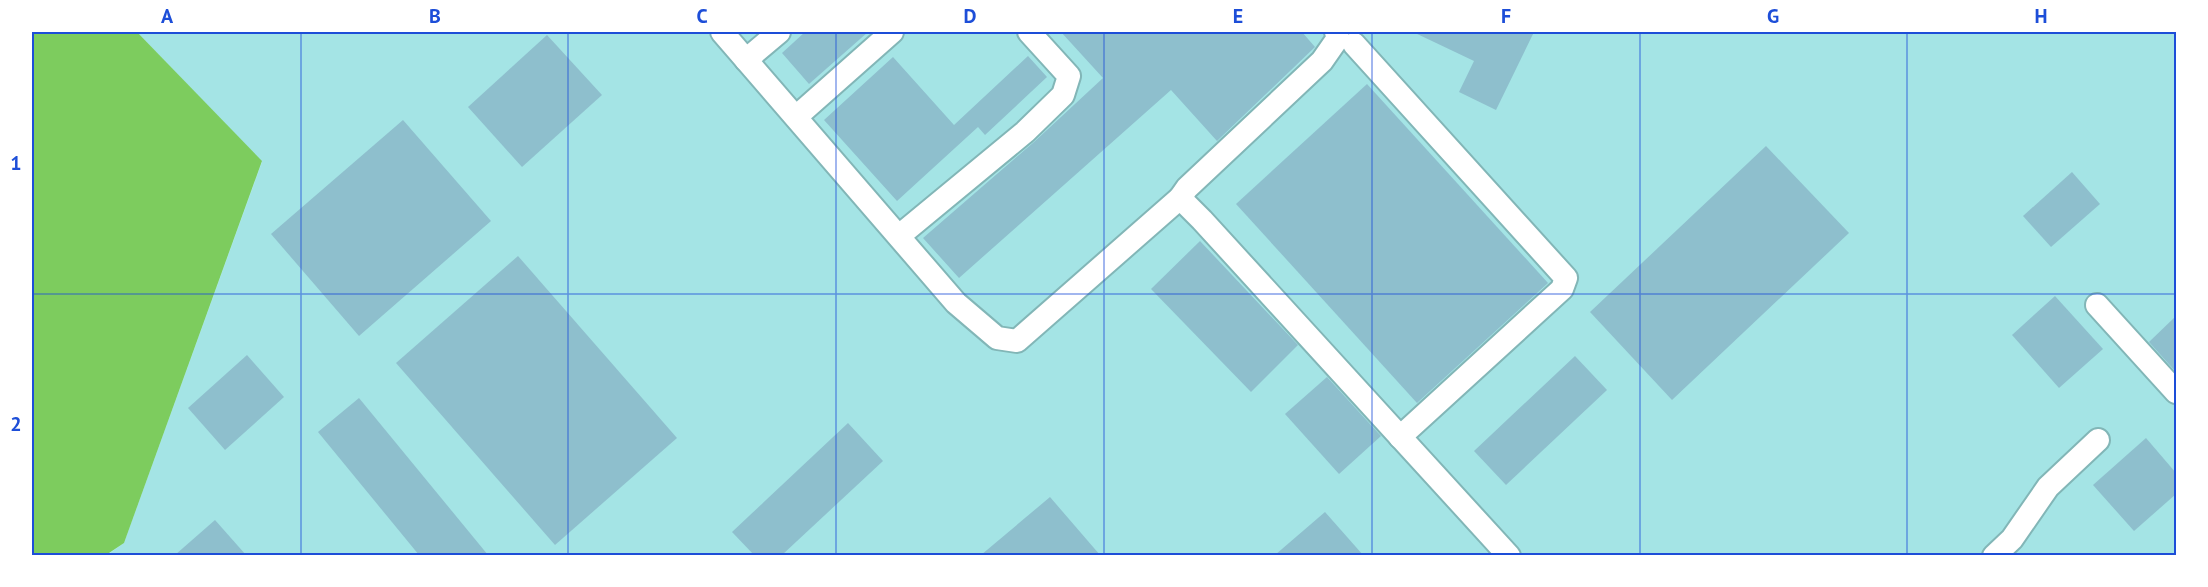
<svg xmlns="http://www.w3.org/2000/svg" width="2208" height="587" font-family="'PT Sans',sans-serif">
  <style>
    .built { fill: #a4e4e5 }
    .forest { fill: #7dcc5e }
    .building { fill: #8ebfcd }
    .lines { fill: none; stroke-linecap: round; stroke-linejoin: round }
    .minor-casing { stroke: #82b6b7; stroke-width: 26 }
    .minor { stroke: #fff; stroke-width: 22 }
    .grid { fill: none; stroke: #1d4ed8; stroke-width: 1.5; stroke-opacity: 0.55 }
    .neatline { fill: none; stroke: #1d4ed8; stroke-width: 2 }
    .grid-label { font-size: 20px; text-anchor: middle; font-weight: bold; fill: #1d4ed8 }
  </style>
  <rect width="100%" height="100%" fill="#baf1f2"/>
  <polygon class="built" points="137,32 2176,32 2176,555 106,556 124,543 262,162"/>
  <polygon class="forest" points="32,32 137,32 262,161 124,543 106,555 32,555"/>
  <g class="building">
    <polygon points="805,32 868,32 809,84 782,53"/>
    <polygon points="1061,32 1302,32 1315,47 1217,141 1171,90 959,278 923,238 1034,142 1103,78"/>
    <polygon points="1413,32 1534,32 1496,110 1459,92 1474,61"/>
    <polygon points="547,35 602,95 522,167 468,107"/>
    <polygon points="1028,56 1047,77 985,135 978,127 897,201 824,120 893,57 954,125"/>
    <polygon points="1367,84 1548,283 1417,403 1236,204"/>
    <polygon points="403,120 491,221 359,336 271,234"/>
    <polygon points="1766,146 1849,233 1672,400 1590,312"/>
    <polygon points="2072,172 2100,204 2051,247 2023,216"/>
    <polygon points="1200,241 1298,345 1251,392 1151,289"/>
    <polygon points="518,256 677,438 555,545 396,363"/>
    <polygon points="2055,296 2103,349 2059,388 2012,335"/>
    <polygon points="2176,316 2176,372 2149,342"/>
    <polygon points="247,355 284,397 225,450 188,408"/>
    <polygon points="1575,356 1607,390 1506,485 1474,451"/>
    <polygon points="1327,377 1381,436 1339,474 1285,414"/>
    <polygon points="359,398 488,555 419,555 318,432"/>
    <polygon points="848,423 883,461 782,555 754,555 732,532"/>
    <polygon points="2146,438 2176,473 2176,494 2134,531 2093,485"/>
    <polygon points="1050,497 1100,555 981,555"/>
    <polygon points="1325,512 1363,555 1275,555"/>
    <polygon points="215,520 246,555 175,555"/>
  </g>
  <g class="lines">
    <g class="minor-casing">
      <g id="minor">
        <polyline points="722,32 956,303 997,338 1017,341 1180,198"/>
        <polyline points="1336,32 1338,38 1322,61 1187,188 1180,198 1202,220 1509,556"/>
        <polyline points="1354,44 1566,278 1562,289 1400,437"/>
        <polyline points="746,60 779,32"/>
        <polyline points="796,117 892,32"/>
        <polyline points="899,236 1025,132 1063,95 1069,76 1029,32"/>
        <polyline points="2097,305 2176,392"/>
        <polyline points="1994,556 2012,539 2048,487 2098,440"/>
      </g>
    </g>
    <use href="#minor" class="minor"/>
  </g>
  <path class="grid" d="M301,32v524M568,32v524M836,32v524M1104,32v524M1372,32v524M1640,32v524M1907,32v524M32,294h2144"/>
  <rect width="2208" height="587" fill="none" stroke="#ffffff" stroke-width="66"/>
  <rect x="33" y="33" width="2142" height="521" class="neatline"/>
  <g class="grid-label">
    <text x="167" y="23">A</text>
    <text x="435" y="23">B</text>
    <text x="702" y="23">C</text>
    <text x="970" y="23">D</text>
    <text x="1238" y="23">E</text>
    <text x="1506" y="23">F</text>
    <text x="1773" y="23">G</text>
    <text x="2041" y="23">H</text>
    <text x="16" y="170">1</text>
    <text x="16" y="431">2</text>
  </g>
</svg>
